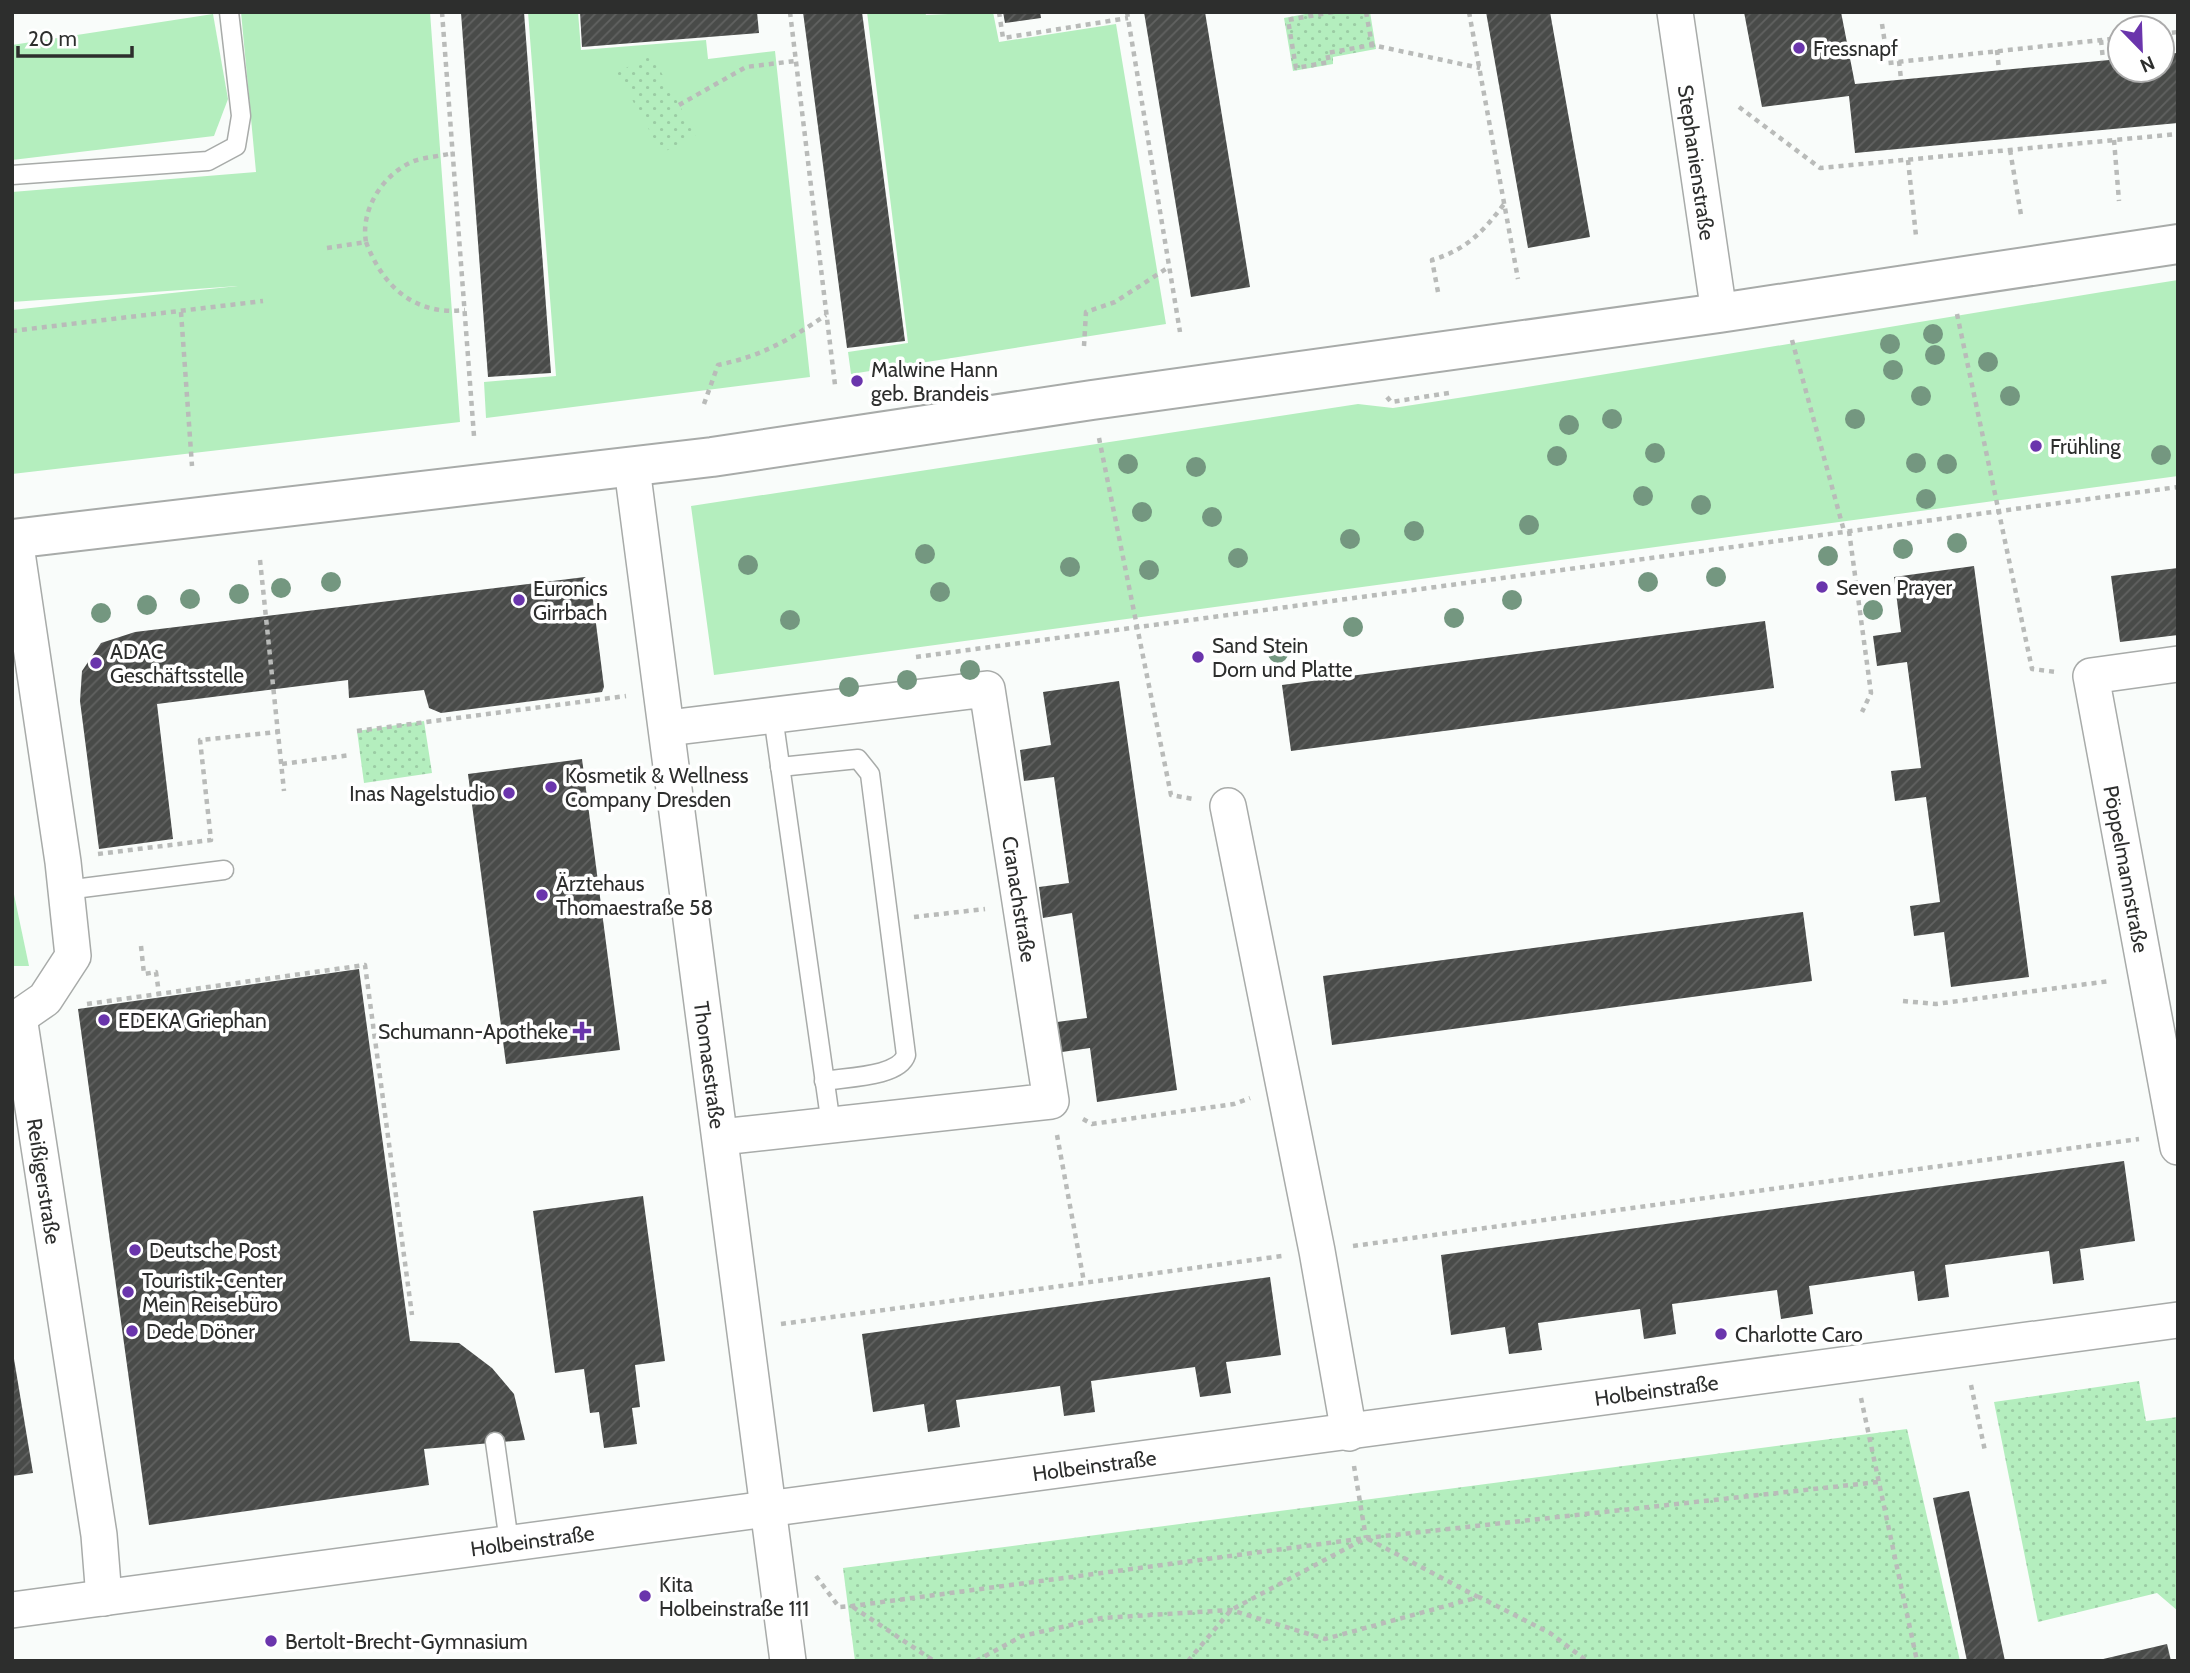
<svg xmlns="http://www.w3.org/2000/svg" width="2190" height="1673" font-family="Cabin,sans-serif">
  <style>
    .grass { fill: #b4eebe }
    .park { fill: url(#park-dots) }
    .building { fill: url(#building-hatch) }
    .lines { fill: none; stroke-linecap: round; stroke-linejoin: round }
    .lane-casing { stroke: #a8aba9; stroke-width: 21 }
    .street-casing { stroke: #a8aba9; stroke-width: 38 }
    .secondary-casing { stroke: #a8aba9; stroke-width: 42 }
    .path { stroke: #b9bbb9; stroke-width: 4.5; stroke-dasharray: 5 5; stroke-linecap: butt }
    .lane { stroke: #fff; stroke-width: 18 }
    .street { stroke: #fff; stroke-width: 35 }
    .secondary { stroke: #fff; stroke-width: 38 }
    .tree { fill: #749780 }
    .poi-dot { fill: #6a35ac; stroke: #fff; stroke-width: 2.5 }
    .labels { text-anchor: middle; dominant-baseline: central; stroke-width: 7; stroke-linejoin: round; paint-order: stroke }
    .poi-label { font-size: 21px; fill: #2d2e2d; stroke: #fff; text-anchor: start }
    .street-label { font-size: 21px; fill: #2d2e2d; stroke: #fff }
  </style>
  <defs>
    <pattern id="park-dots" width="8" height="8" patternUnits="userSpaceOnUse" patternTransform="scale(1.75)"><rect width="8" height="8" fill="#b4eebe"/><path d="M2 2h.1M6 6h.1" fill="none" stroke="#9bcca4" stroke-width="1.8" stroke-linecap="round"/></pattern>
    <pattern id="building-hatch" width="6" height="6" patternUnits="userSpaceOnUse" patternTransform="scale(1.75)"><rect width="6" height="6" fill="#494b49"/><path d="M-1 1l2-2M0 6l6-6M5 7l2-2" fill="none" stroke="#616261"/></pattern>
  </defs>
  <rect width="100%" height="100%" fill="#f9fcfa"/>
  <g class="grass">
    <polygon points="241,12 430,12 460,422 12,474 12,310 238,286 12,302 12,192 256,172"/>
    <polygon points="528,12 578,12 581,50 706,40 708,59 775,51 810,377 486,418 484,382 556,376"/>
    <polygon points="867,12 925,12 926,15 993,12 999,42 1116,24 1166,324 851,374 848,352 908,343"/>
    <polygon points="213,14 228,99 214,136 12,160 12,45"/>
    <path d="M2178,280v196l-1464,199 -23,-169 667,-102 35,4c262,-40 523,-87 785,-128z"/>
    <polygon points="12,885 29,966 12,966"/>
  </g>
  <g class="park">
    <polygon points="1316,12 1370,12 1376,49 1333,57 1333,64 1293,71 1284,18"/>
    <polygon points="651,54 696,135 662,153 617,73"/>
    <polygon points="424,721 432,773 364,783 357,731"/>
    <polygon points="2139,1381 2146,1421 2178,1417 2178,1611 2157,1593 2038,1622 1994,1402"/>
    <polygon points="1907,1429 1960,1661 855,1661 843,1568"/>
  </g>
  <g class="building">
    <polygon points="524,12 551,373 488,377 461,13"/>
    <polygon points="580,12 757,12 759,33 582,47"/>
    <polygon points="803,12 862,12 905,341 847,348"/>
    <polygon points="1003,12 1040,12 1041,18 1005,23"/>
    <polygon points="1144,12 1205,12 1250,287 1191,297"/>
    <polygon points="1486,12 1550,12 1590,237 1528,248"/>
    <polygon points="1744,12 1841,12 1855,84 2120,59 2120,70 2162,70 2162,54 2178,53 2178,123 1855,153 1849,96 1762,107"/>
    <polygon points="1974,566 2029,977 1951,987 1944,932 1914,936 1910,906 1940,902 1926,797 1895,801 1891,771 1921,768 1907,662 1877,666 1873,636 1901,632 1894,577"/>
    <polygon points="2178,568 2178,635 2120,642 2111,576"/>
    <polygon points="585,577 591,584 604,687 602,692 441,713 429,708 424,690 349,698 348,680 157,704 173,839 99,849 80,701 82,671 101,643 135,632"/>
    <polygon points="1765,621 1774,688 1291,751 1282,685"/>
    <polygon points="1119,681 1177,1090 1097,1102 1090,1048 1062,1052 1057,1022 1087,1018 1072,913 1043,918 1039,887 1069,883 1054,777 1024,781 1020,750 1051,745 1043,692"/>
    <polygon points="582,759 620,1050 506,1064 468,774"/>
    <polygon points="1803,912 1812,981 1332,1045 1323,976"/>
    <polygon points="359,969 410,1341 459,1343 492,1368 514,1394 525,1440 424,1449 429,1485 149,1525 78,1009"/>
    <polygon points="2124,1161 2135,1241 2080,1249 2084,1280 2053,1284 2049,1251 1945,1265 1949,1297 1918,1301 1914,1271 1809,1286 1813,1314 1781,1319 1777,1290 1672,1304 1676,1334 1644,1339 1640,1309 1538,1323 1542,1350 1509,1354 1505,1327 1451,1335 1441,1255"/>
    <polygon points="643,1196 665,1361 635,1365 640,1407 632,1408 637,1444 604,1448 599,1412 590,1413 584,1369 555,1373 533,1211"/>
    <polygon points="1270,1277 1281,1355 1226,1362 1231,1393 1200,1397 1195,1367 1091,1381 1095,1412 1064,1416 1060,1386 956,1400 960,1427 928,1432 924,1404 873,1412 862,1334"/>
    <polygon points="12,1347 33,1473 12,1476"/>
    <polygon points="1969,1491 2005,1661 1967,1661 1933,1498"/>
    <polygon points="2167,1644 2171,1661 2099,1661 2099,1660"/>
  </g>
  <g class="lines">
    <g class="lane-casing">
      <g id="lane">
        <polyline points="12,175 208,161 236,146 241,116 229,12"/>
        <polyline points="773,716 831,1125"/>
        <path d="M780,767l78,-8 12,15 36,281c-7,22 -60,22 -82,26"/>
        <polyline points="66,890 224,870"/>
        <polyline points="495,1442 509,1542"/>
      </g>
    </g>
    <g class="street-casing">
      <g id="street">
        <path id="s1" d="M1675,12l44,301"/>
        <path id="s2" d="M632,468l156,1193"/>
        <polyline points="15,539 63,862 73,956 45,999 19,1017"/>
        <path id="s3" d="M2178,664l-87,12 87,471"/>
        <path id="s4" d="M668,728l319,-39 64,412 -330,36"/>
        <polyline points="1228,806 1317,1251 1349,1433"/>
        <path id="s5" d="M19,1017l80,518 5,63"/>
        <path id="s6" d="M12,1610l2166,-290"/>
      </g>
    </g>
    <g class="secondary-casing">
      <polyline id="secondary" points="12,539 712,457 1092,400 1719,313 2178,244"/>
    </g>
    <g class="path">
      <polyline points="442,12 474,436"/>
      <polyline points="790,12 835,385"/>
      <polyline points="999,12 1003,38 1128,18"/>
      <polyline points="1127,12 1180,332"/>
      <polyline points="1333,12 1288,20 1296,68 1329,62 1327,53 1372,45 1480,68"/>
      <polyline points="1366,12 1372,45"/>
      <polyline points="1469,12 1518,279"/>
      <polyline points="1882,24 1888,63 2120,38"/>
      <polyline points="2162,34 2178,32"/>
      <polyline points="2101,40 2103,60"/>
      <polyline points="1997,50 1999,70"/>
      <polyline points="1899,61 1901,79"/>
      <polyline points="679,105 746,67 795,61"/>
      <polyline points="1739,107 1820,168 2178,134"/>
      <polyline points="2114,140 2119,201"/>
      <polyline points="2010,150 2021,215"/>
      <polyline points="1908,160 1916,236"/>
      <path d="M366,242c17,45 49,74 99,68"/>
      <path d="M327,248l39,-6c-6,-33 18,-69 48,-81 12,-4 27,-5 39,-8"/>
      <path d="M1438,292l-6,-32c34,-10 51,-28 72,-56"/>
      <polyline points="181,312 192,466"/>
      <polyline points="1957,314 2032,669 2056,672"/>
      <polyline points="12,331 263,301"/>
      <polyline points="1792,340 1844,531"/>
      <polyline points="1084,346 1086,312 1115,302 1169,267"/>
      <polyline points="1387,397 1391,402 1449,393"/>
      <path d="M704,404l14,-39c44,-9 71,-25 108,-50"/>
      <polyline points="1099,438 1171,795 1193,799"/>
      <polyline points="1849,531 1871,693 1862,712"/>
      <polyline points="260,560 284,791"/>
      <polyline points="916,657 2178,487"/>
      <polyline points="357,731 626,696"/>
      <polyline points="282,764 351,755"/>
      <polyline points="98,854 211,840 200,740 278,732"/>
      <polyline points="914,917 985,909"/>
      <polyline points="141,946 144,974 156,972 159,994"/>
      <polyline points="1903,1001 1936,1004 2110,981"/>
      <polyline points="87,1004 365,965 412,1315"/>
      <polyline points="1083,1119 1092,1124 1234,1104 1250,1098"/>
      <polyline points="1057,1135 1084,1282"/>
      <polyline points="1353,1246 2139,1139"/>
      <polyline points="781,1324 1282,1256"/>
      <polyline points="1971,1385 1985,1451"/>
      <polyline points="1861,1398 1917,1661"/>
      <polyline points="1354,1466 1366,1538"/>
      <polyline points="1368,1539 1478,1597"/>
      <polyline points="816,1576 839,1607 852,1606 1366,1538 1878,1482"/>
      <polyline points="853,1607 934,1661"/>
      <polyline points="976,1661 1022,1636 1102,1618 1231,1610 1325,1639 1479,1597 1550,1633 1587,1661"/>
      <polyline points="1188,1661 1231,1610 1362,1540"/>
    </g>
    <use href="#lane" class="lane"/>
    <use href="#street" class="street"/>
    <use href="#secondary" class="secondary"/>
  </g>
  <g class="tree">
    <circle cx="1933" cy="334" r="10"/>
    <circle cx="1890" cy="344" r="10"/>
    <circle cx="1935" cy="355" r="10"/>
    <circle cx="1988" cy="362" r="10"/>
    <circle cx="1893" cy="370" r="10"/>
    <circle cx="1921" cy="396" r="10"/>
    <circle cx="2010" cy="396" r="10"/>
    <circle cx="1612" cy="419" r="10"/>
    <circle cx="1855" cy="419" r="10"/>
    <circle cx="1569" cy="425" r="10"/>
    <circle cx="1655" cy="453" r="10"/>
    <circle cx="2161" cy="455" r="10"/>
    <circle cx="1557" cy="456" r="10"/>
    <circle cx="1916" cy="463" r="10"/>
    <circle cx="1128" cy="464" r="10"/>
    <circle cx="1947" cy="464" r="10"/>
    <circle cx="1196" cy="467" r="10"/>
    <circle cx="1643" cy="496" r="10"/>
    <circle cx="1926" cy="499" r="10"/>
    <circle cx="1701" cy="505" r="10"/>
    <circle cx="1142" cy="512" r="10"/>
    <circle cx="1212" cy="517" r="10"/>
    <circle cx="1529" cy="525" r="10"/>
    <circle cx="1414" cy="531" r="10"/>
    <circle cx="1350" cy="539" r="10"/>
    <circle cx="1957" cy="543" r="10"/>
    <circle cx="1903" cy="549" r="10"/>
    <circle cx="925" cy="554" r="10"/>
    <circle cx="1828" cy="556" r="10"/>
    <circle cx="1238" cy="558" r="10"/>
    <circle cx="748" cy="565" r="10"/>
    <circle cx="1070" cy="567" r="10"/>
    <circle cx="1149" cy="570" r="10"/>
    <circle cx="1716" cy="577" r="10"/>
    <circle cx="331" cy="582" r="10"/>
    <circle cx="1648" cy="582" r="10"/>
    <circle cx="281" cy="588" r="10"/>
    <circle cx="940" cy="592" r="10"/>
    <circle cx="239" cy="594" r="10"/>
    <circle cx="190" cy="599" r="10"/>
    <circle cx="1512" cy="600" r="10"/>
    <circle cx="147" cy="605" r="10"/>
    <circle cx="1873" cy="610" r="10"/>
    <circle cx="101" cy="613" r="10"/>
    <circle cx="1454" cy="618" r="10"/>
    <circle cx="790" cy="620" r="10"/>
    <circle cx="1353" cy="627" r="10"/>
    <circle cx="1278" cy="653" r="10"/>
    <circle cx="970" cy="670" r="10"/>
    <circle cx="907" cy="680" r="10"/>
    <circle cx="849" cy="687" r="10"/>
  </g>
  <g class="poi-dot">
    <circle cx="1799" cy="48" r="7"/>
    <circle cx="857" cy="381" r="7"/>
    <circle cx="2036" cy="446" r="7"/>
    <circle cx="1822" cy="587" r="7"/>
    <circle cx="519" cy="600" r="7"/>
    <circle cx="1198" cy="657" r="7"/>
    <circle cx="96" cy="663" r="7"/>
    <circle cx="551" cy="787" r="7"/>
    <circle cx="509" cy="793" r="7"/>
    <circle cx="542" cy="895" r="7"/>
    <circle cx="104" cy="1020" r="7"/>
    <path d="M578.5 1020.5h7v7h7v7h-7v7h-7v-7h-7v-7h7z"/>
    <circle cx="135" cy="1250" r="7"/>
    <circle cx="128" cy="1292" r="7"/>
    <circle cx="132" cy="1331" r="7"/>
    <circle cx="1721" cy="1334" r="7"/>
    <circle cx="645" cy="1596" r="7"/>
    <circle cx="271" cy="1641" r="7"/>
  </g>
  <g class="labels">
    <g class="poi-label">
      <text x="1813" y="48">Fressnapf</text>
      <text x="871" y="369">Malwine Hann<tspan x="871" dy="24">geb. Brandeis</tspan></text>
      <text x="2050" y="446">Frühling</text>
      <text x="1836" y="587">Seven Prayer</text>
      <text x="533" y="588">Euronics<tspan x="533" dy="24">Girrbach</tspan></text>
      <text x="1212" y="645">Sand Stein<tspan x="1212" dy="24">Dorn und Platte</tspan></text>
      <text x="110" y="651">ADAC<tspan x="110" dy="24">Geschäftsstelle</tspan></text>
      <text x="565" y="775">Kosmetik &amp; Wellness<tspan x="565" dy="24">Company Dresden</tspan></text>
      <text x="495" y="793" text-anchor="end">Inas Nagelstudio</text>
      <text x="556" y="883">Ärztehaus<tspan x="556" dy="24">Thomaestraße 58</tspan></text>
      <text x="118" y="1020">EDEKA Griephan</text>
      <text x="568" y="1031" text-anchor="end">Schumann-Apotheke</text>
      <text x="149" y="1250">Deutsche Post</text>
      <text x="142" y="1280">Touristik-Center<tspan x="142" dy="24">Mein Reisebüro</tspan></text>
      <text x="146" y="1331">Dede Döner</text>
      <text x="1735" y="1334">Charlotte Caro</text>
      <text x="659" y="1584">Kita<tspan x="659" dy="24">Holbeinstraße 111</tspan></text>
      <text x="285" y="1641">Bertolt-Brecht-Gymnasium</text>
    </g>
    <g class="street-label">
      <text stroke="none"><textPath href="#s1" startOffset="152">Stephanienstraße</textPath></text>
      <text stroke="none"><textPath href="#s3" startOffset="284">Pöppelmannstraße</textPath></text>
      <text stroke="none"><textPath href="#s4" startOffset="534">Cranachstraße</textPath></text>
      <text stroke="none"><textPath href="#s2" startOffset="602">Thomaestraße</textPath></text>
      <text stroke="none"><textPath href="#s5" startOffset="166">Reißigerstraße</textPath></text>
      <text stroke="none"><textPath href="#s6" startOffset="1659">Holbeinstraße</textPath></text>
      <text stroke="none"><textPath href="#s6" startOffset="1092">Holbeinstraße</textPath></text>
      <text stroke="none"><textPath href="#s6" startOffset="525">Holbeinstraße</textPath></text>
    </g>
  </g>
  <rect width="2190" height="1673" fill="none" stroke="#2d2e2d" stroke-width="28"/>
  <g transform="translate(2141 49) rotate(157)"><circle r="33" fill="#ffffff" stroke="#ababab" stroke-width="2"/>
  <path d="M0-5L12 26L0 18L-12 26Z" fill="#6a35ac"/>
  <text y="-10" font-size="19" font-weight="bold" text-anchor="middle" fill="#2d2e2d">N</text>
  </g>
  <path d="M18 46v10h114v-10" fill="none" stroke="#2d2e2d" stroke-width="3.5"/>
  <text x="28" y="46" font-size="21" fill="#2d2e2d" stroke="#ffffff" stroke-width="5" paint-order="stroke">20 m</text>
</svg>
